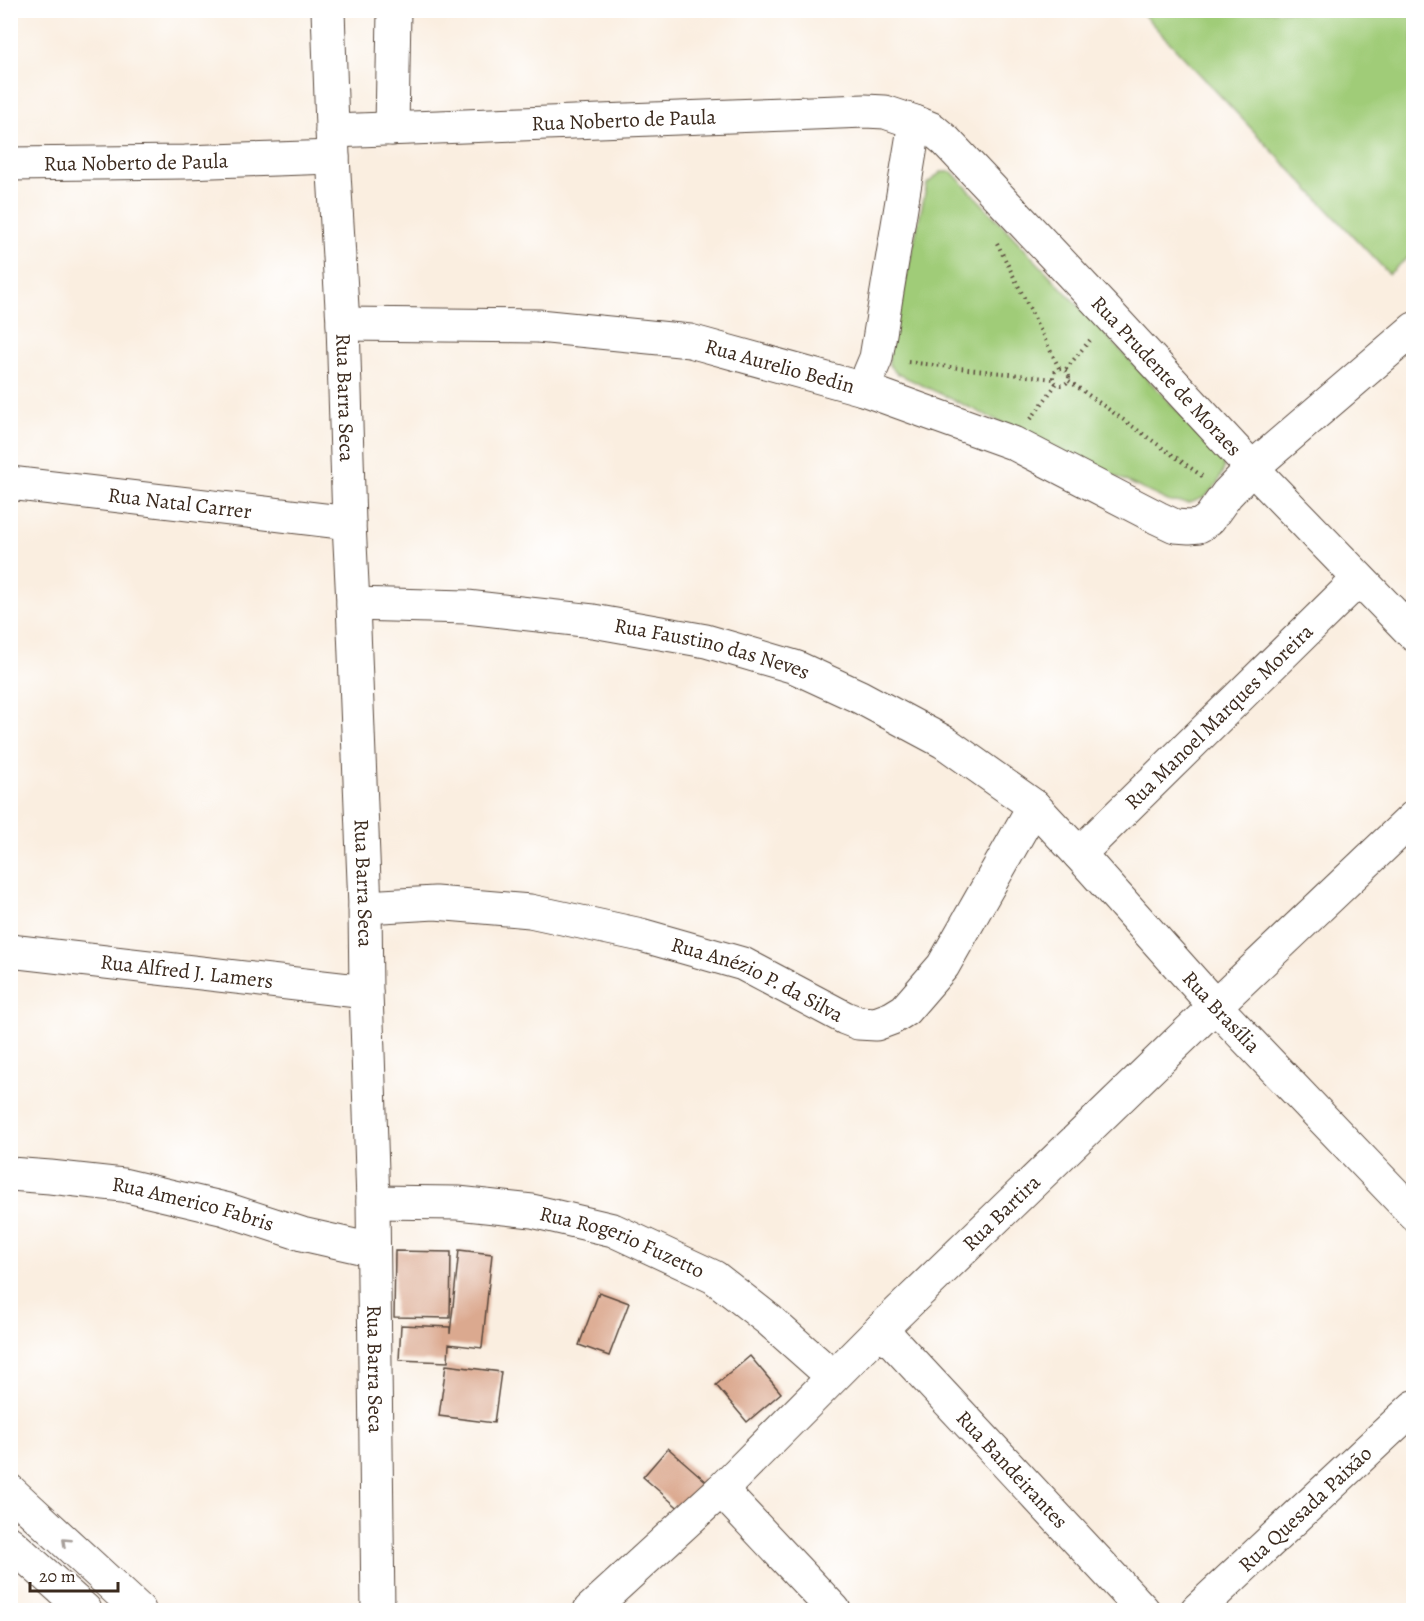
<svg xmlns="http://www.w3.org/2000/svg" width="1424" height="1621" font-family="Alegreya,serif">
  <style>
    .green { fill: #a0cc78; stroke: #6e7b4b; stroke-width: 1.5 }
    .building { fill: #dba98f }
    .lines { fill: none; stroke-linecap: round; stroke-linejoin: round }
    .minor-casing { stroke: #58473b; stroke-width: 35 }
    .major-casing { stroke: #58473b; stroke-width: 35 }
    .path { stroke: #58473b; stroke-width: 4; stroke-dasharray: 1.5 4.5; stroke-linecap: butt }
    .minor { stroke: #fff; stroke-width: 33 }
    .major { stroke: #fff; stroke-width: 33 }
    .oneway { stroke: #a79f9a }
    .labels { text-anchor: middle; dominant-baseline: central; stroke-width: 4.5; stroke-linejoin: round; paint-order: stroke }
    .street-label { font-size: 21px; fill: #3b2a1e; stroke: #fff }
  </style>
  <rect width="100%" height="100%" fill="#fff"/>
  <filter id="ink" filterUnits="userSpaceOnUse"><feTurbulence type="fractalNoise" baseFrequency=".0167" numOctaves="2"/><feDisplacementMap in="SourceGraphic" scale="12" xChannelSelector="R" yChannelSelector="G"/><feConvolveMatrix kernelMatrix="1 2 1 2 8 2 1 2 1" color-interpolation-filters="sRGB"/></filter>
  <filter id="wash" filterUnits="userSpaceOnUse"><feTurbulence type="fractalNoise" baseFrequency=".008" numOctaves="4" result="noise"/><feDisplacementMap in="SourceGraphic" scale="24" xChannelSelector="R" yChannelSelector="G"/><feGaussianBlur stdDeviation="1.35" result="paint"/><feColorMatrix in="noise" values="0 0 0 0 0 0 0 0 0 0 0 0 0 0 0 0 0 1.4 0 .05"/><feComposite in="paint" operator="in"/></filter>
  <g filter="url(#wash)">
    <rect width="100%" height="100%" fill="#faeee0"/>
    <g class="green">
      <polygon points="1140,11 1413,11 1413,253 1389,274"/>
      <polygon points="941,172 952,172 1223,459 1224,469 1217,484 1205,497 1190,503 1170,502 896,373 889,365 889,354 927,184"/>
    </g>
    <g id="blocks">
      <g class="building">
        <polygon points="459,1250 492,1254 482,1348 449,1344 448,1362 399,1360 401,1325 450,1327 450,1334"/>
        <polygon points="395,1251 451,1252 450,1318 394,1317"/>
        <polygon points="599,1292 629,1303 609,1356 579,1345"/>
        <polygon points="750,1356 781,1393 747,1422 716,1385"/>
        <polygon points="446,1365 501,1372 494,1423 439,1416"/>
        <polygon points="668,1448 708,1483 683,1512 643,1477"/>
      </g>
    </g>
  </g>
  <g filter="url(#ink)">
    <use href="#blocks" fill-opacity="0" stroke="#58473b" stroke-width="1.5"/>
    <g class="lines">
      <g class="minor-casing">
        <g id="minor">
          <path id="s1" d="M328,10l5,147 10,167 6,199 4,81 12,303 1,85 7,210 5,408"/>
          <polyline points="392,129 394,10"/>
          <path id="s2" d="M332,131l533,-20 20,1 30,10 17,7 14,12 164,174 142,153 162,167"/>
          <path id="s3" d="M10,164l175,-2 148,-5"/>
          <path id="s4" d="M343,324l195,2 152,15 173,48 150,54 145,75 17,8 14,1 10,-1 10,-7 18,-25 25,-26 162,-139"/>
          <polyline points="863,389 876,358 915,122"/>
          <path id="s5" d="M10,483l339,40"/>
          <path id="s6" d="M353,604l114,3 126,14 113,20 89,26 65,30 84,45 90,64 45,48 136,152 199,208"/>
          <path id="s7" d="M1079,854l280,-275"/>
          <path id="s8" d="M365,907l70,-4 95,8 111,24 102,29 102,54 13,5 18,1 16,-6 13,-8 38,-44 91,-160"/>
          <path id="s9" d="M10,951l356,41"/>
          <path id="s10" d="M10,1174l40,3 73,8 102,24 77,25 71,16"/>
          <path id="s11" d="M373,1202l85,1 74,8 81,19 101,47 55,43 63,56"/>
          <path id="s12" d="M881,1329l262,281"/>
          <polyline points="721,1490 834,1610"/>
          <path id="s13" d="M590,1610l131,-120 160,-161 334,-323 199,-189"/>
          <path id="s14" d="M1197,1610l217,-203"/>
        </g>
      </g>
      <g class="major-casing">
        <g id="major">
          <polyline points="10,1491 139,1610"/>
          <polyline points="10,1543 85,1610"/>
        </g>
      </g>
      <g class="path">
        <polyline points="997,243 1059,368"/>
        <polyline points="908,362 1053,379"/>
        <polyline points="1066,369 1090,340"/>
        <circle cx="1061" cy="377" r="8"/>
        <polyline points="1069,381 1202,476"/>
        <polyline points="1031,419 1057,383"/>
      </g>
      <use href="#minor" class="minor"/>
      <use href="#major" class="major"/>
    </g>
    <defs><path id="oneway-chevron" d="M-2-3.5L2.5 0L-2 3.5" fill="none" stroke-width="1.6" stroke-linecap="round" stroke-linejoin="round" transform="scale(1.5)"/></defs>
    <use class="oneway" href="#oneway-chevron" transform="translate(66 1542) rotate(-137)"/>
  </g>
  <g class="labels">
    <g class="street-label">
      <text stroke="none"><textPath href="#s2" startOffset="292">Rua Noberto de Paula</textPath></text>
      <text stroke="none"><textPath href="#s3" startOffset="126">Rua Noberto de Paula</textPath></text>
      <text stroke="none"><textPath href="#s4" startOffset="441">Rua Aurelio Bedin</textPath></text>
      <text stroke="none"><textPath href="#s2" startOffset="944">Rua Prudente de Moraes</textPath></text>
      <text stroke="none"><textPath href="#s1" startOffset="388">Rua Barra Seca</textPath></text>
      <text stroke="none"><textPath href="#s5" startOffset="171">Rua Natal Carrer</textPath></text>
      <text stroke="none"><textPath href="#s6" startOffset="363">Rua Faustino das Neves</textPath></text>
      <text stroke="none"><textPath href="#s7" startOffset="196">Rua Manoel Marques Moreira</textPath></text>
      <text stroke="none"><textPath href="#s1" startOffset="874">Rua Barra Seca</textPath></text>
      <text stroke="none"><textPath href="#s9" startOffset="178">Rua Alfred J. Lamers</textPath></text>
      <text stroke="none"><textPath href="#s8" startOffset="404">Rua Anézio P. da Silva</textPath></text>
      <text stroke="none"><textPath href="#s6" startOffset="1004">Rua Brasília</textPath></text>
      <text stroke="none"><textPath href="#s10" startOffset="186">Rua Americo Fabris</textPath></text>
      <text stroke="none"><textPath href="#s13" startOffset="572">Rua Bartira</textPath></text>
      <text stroke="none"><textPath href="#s11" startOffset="255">Rua Rogerio Fuzetto</textPath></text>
      <text stroke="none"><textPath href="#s1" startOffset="1360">Rua Barra Seca</textPath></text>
      <text stroke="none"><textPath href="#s12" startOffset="192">Rua Bandeirantes</textPath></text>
      <text stroke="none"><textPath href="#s14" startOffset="148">Rua Quesada Paixão</textPath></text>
    </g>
  </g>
  <rect width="1424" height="1621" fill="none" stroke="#fff" stroke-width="36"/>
  <path d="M30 1582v9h88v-9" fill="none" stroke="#3b2a1e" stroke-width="3"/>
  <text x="39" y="1582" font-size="18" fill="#3b2a1e" stroke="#ffffff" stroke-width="4.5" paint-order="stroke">20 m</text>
</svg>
